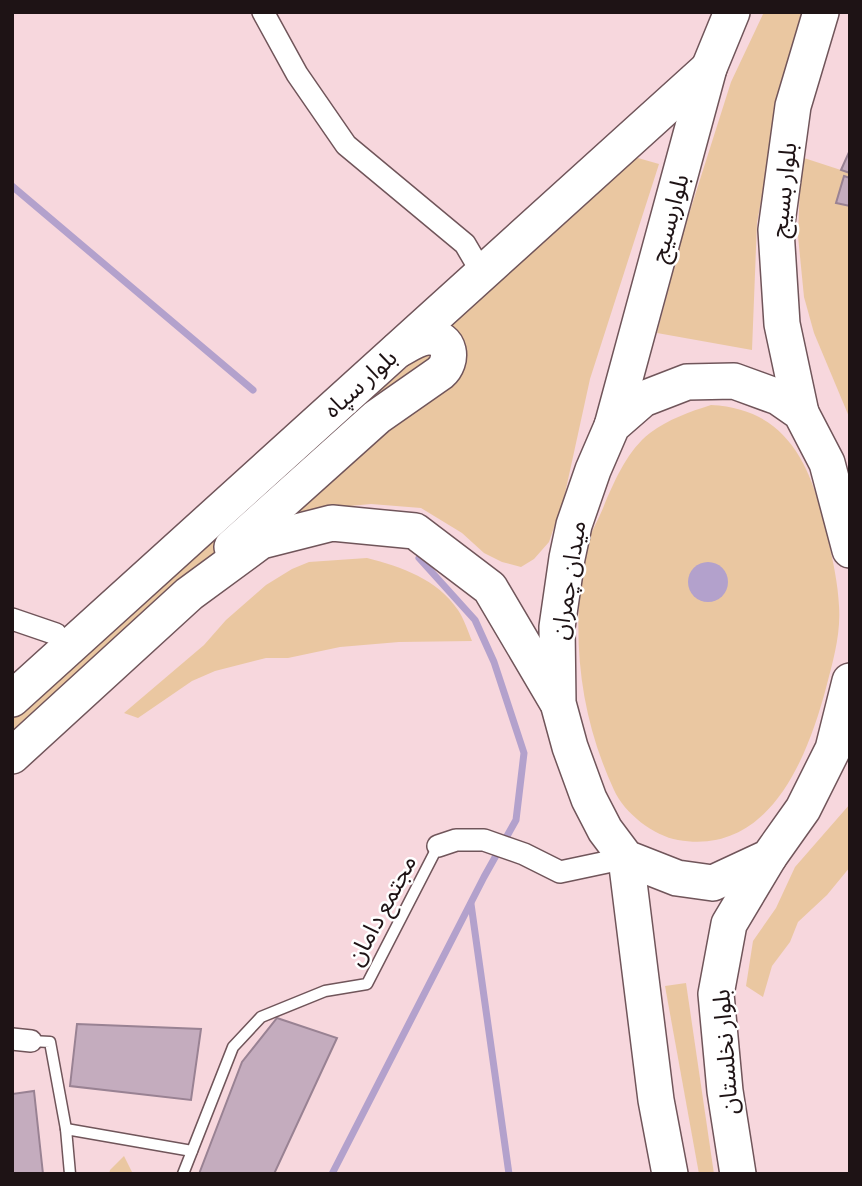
<svg xmlns="http://www.w3.org/2000/svg" width="862" height="1186" font-family="'Crimson Pro','Noto Sans Arabic',serif">
  <style>
    .green { fill: #eac7a1 }
    .water { fill: #b3a1cc }
    .lines { fill: none; stroke-linecap: round; stroke-linejoin: round }
    .stream { stroke: #b3a1cc; stroke-width: 7 }
    .building { fill: #c4acbe; stroke: #998293; stroke-width: 2 }
    .lane-casing { stroke: #70555a; stroke-width: 13 }
    .street-casing { stroke: #70555a; stroke-width: 24 }
    .primary-casing { stroke: #70555a; stroke-width: 38 }
    .lane { stroke: #fff; stroke-width: 10 }
    .street { stroke: #fff; stroke-width: 21 }
    .primary { stroke: #fff; stroke-width: 35 }
    .labels { text-anchor: middle; dominant-baseline: central; stroke-width: 5; stroke-linejoin: round; paint-order: stroke }
    .street-label { font-size: 24px; fill: #1e1315; stroke: #fff }
  </style>
  <rect width="100%" height="100%" fill="#f7d7dd"/>
  <g class="green">
    <polygon points="764,12 804,12 781,92 757,223 752,350 657,333 683,233 731,82"/>
    <polygon points="631,156 659,164 590,379 564,498 549,542 534,559 521,567 502,562 484,553 462,533 421,508 371,504 319,509 12,735 12,716 415,360"/>
    <polygon points="801,157 850,173 850,419 814,333 804,297 798,236"/>
    <path d="M711,405c80,4 102,66 117,134 5,22 10,45 11,67 2,28 -6,55 -13,82 -19,71 -57,168 -148,152 -24,-4 -54,-27 -64,-50 -30,-65 -40,-131 -34,-202 1,-15 1,-31 6,-44 6,-14 14,-27 19,-41 11,-25 23,-53 45,-70 19,-14 39,-21 61,-28z"/>
    <path d="M367,558c35,9 70,21 91,52 6,9 10,21 14,31l-73,1 -59,5 -52,11h-22l-51,13 -23,10 -54,37 -14,-5 80,-68 22,-25 40,-35 26,-16 17,-7z"/>
    <polygon points="850,804 850,867 827,895 798,922 790,942 772,966 763,997 746,986 753,941 776,908 795,867"/>
    <polygon points="686,983 714,1174 699,1174 665,986"/>
    <polygon points="124,1156 133,1174 109,1174 110,1170"/>
  </g>
  <circle class="water" cx="708" cy="582" r="20"/>
  <g class="lines">
    <g class="stream">
      <polyline points="12,186 253,390"/>
      <polyline points="471,904 509,1174"/>
      <polyline points="332,1174 484,877 516,820 524,753 494,662 475,620 419,558"/>
    </g>
  </g>
  <g class="building">
    <polygon points="850,150 850,173 841,170"/>
    <polygon points="844,176 850,178 850,206 836,203"/>
    <polygon points="277,1018 337,1038 274,1174 199,1174 242,1062"/>
    <polygon points="77,1024 201,1029 191,1100 70,1086"/>
    <polygon points="34,1091 43,1174 12,1174 12,1094"/>
  </g>
  <g class="lines">
    <g class="lane-casing">
      <g id="lane">
        <polyline points="31,1041 50,1042 66,1129"/>
        <polyline points="70,1174 66,1129 192,1151"/>
        <polyline points="183,1174 233,1047 261,1017 325,991 367,984 438,846"/>
      </g>
    </g>
    <g class="street-casing">
      <g id="street">
        <polyline points="263,12 297,74 346,145 465,244 482,273"/>
        <polyline points="12,619 56,634 66,651"/>
        <polyline points="438,846 456,840 484,840 524,854 560,872 626,858"/>
        <polyline points="12,1039 31,1041"/>
      </g>
    </g>
    <g class="primary-casing">
      <g id="primary">
        <polyline points="801,413 782,324 776,230 793,106 821,12"/>
        <polyline points="612,426 709,68 732,12"/>
        <path d="M232,547l145,-130 63,-44c14,-12 11,-36 -11,-36 -10,0 -22,8 -31,13"/>
        <polyline points="850,550 827,463 801,413 778,397 734,381 687,382 643,399 612,426 593,470 574,525 567,558 557,627 558,703 570,747 589,799 605,830 626,858 677,878 713,883 769,857 803,809 833,749 850,681"/>
        <polyline points="12,699 709,68"/>
        <polyline points="12,756 189,594 261,541 332,523 415,531 490,588 556,700"/>
        <polyline points="626,858 656,1100 670,1174"/>
        <polyline points="738,1174 725,1091 716,994 729,924 769,857"/>
      </g>
    </g>
    <use href="#lane" class="lane"/>
    <use href="#street" class="street"/>
    <use href="#primary" class="primary"/>
  </g>
  <g class="labels">
    <g class="street-label">
      <text transform="translate(783 190) rotate(-84)">بلوار بسیج</text>
      <text transform="translate(669 218) rotate(-75)">بلواربسیج</text>
      <text transform="translate(360 383) rotate(-42)">بلوار سپاه</text>
      <text transform="translate(568 580) rotate(-81)">میدان چمران</text>
      <text transform="translate(381 910) rotate(-62)">مجتمع دامان</text>
      <text transform="translate(725 1052) rotate(-94)">بلوار نخلستان</text>
    </g>
  </g>
  <rect width="862" height="1186" fill="none" stroke="#1e1315" stroke-width="28"/>
</svg>
